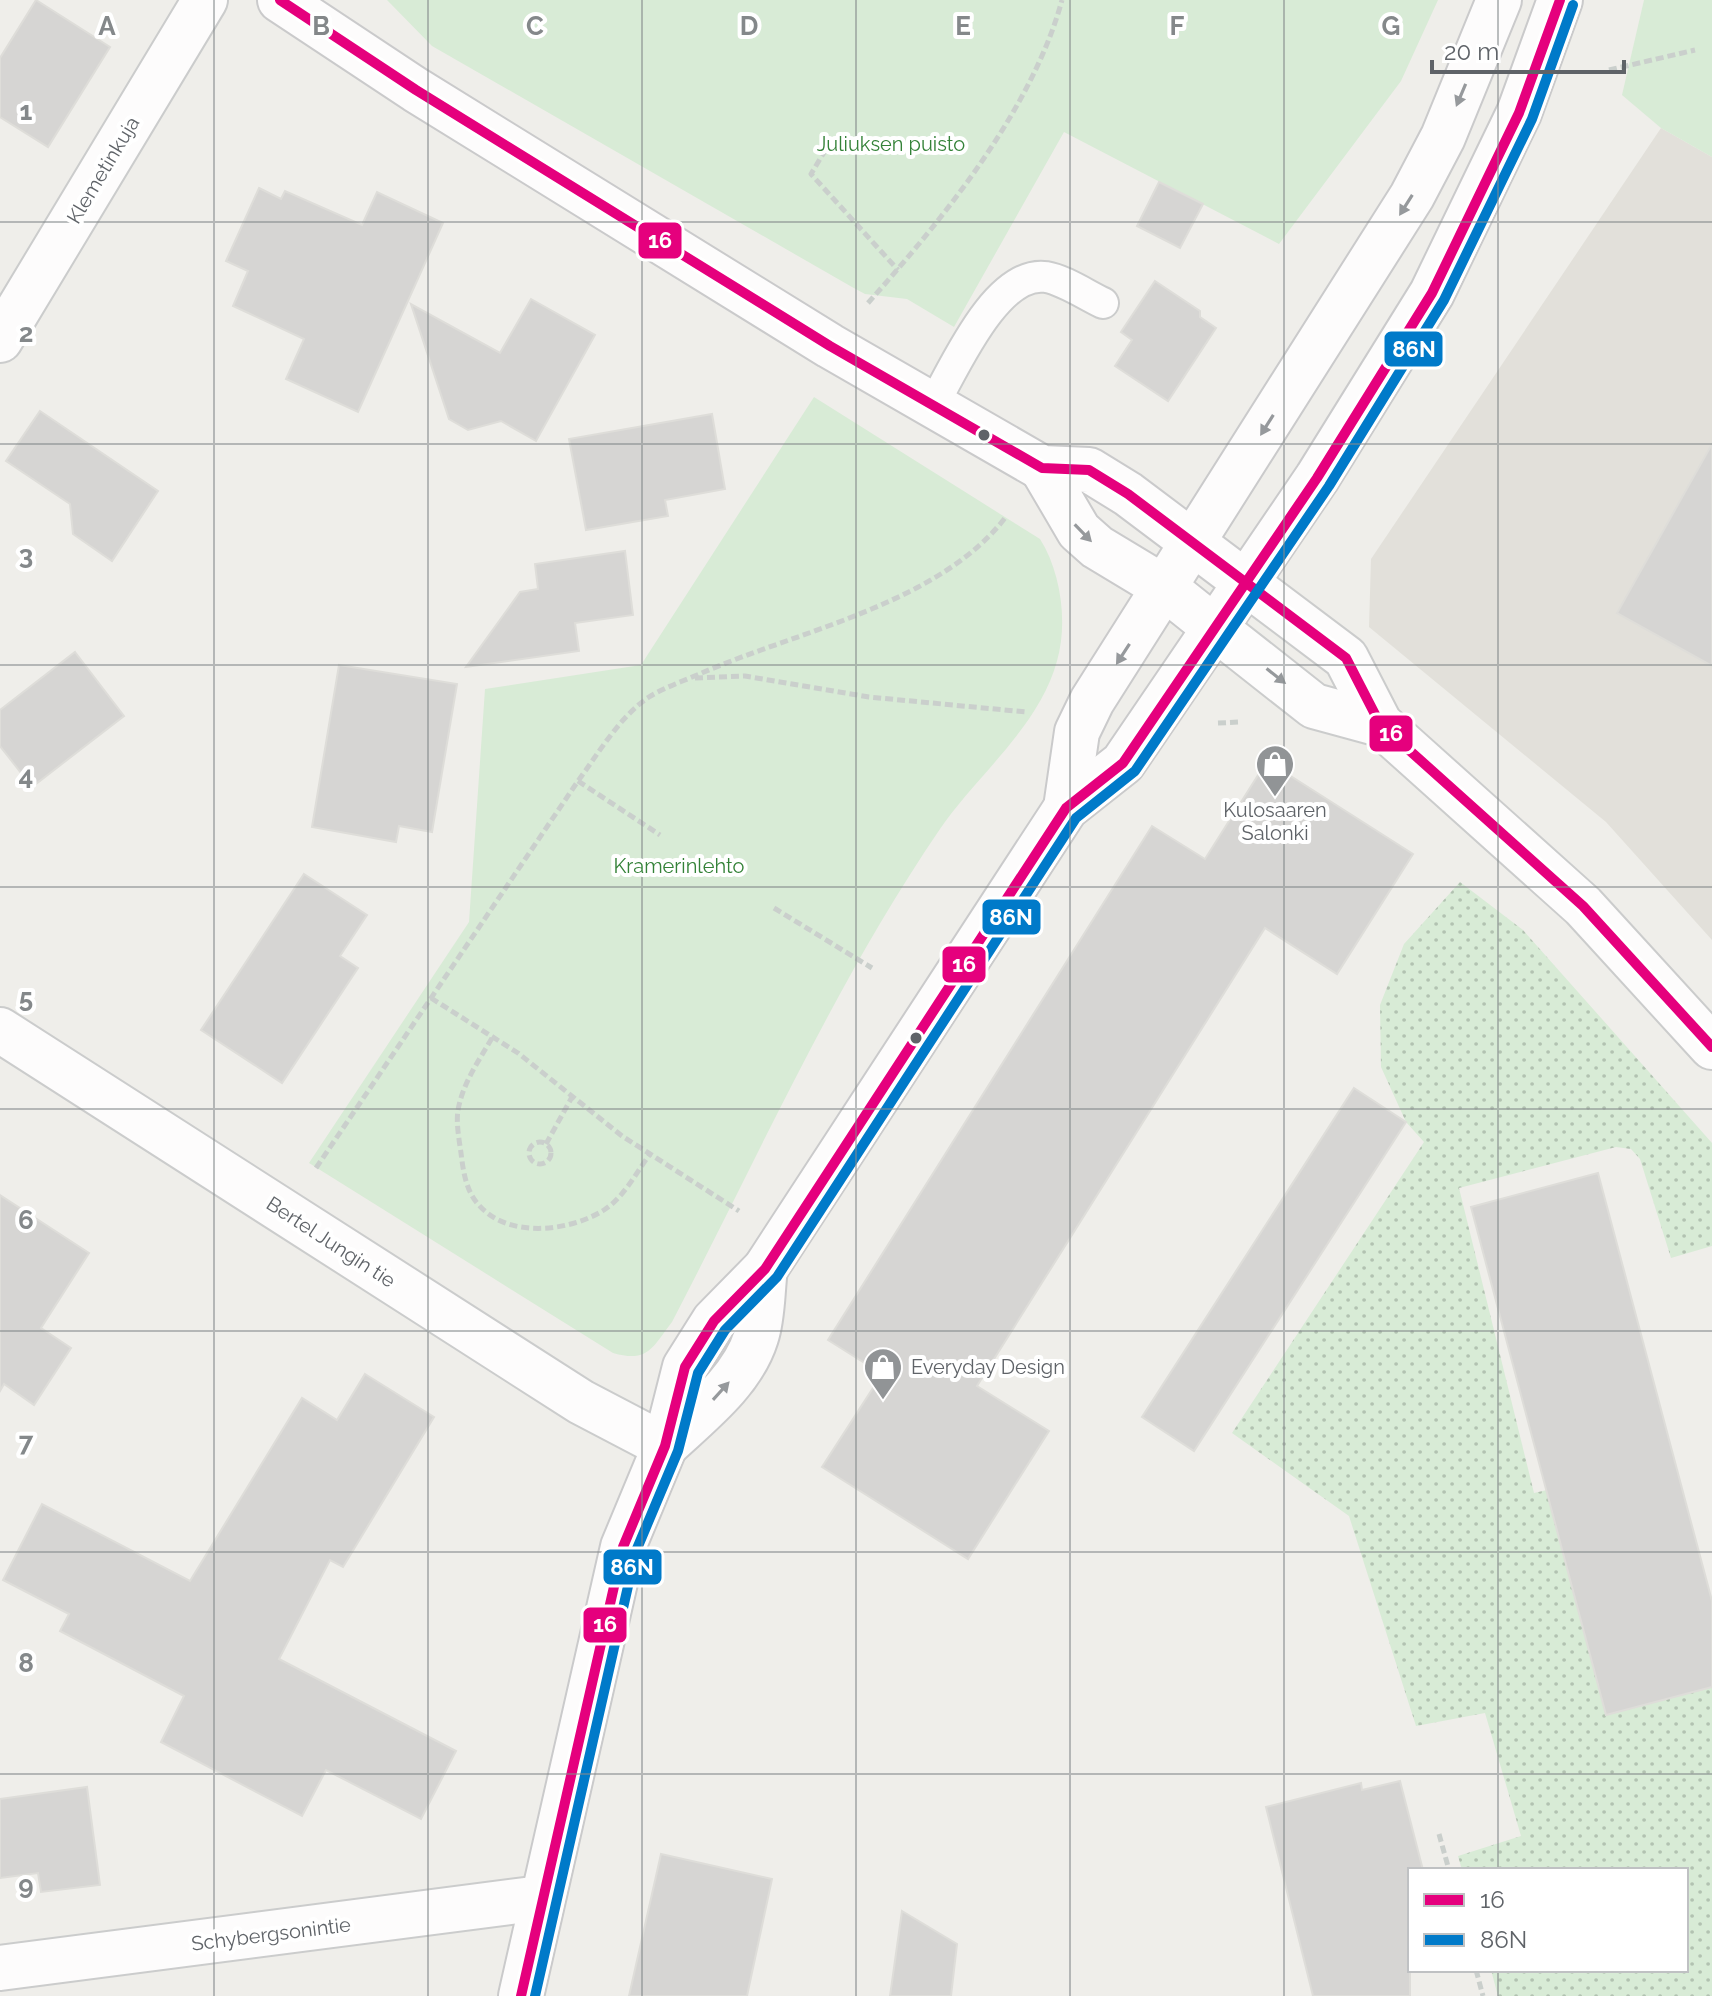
<svg xmlns="http://www.w3.org/2000/svg" width="1712" height="1996" font-family="Raleway,sans-serif">
  <style>
    .education { fill: #e2e0da }
    .grass { fill: url(#grass-dots) }
    .park { fill: #d8ebd6 }
    .building { fill: #d6d5d3; stroke: #deddd9; stroke-width: 2 }
    .lines { fill: none; stroke-linecap: round; stroke-linejoin: round }
    .lane-casing { stroke: #cbcccc; stroke-width: 34 }
    .street-casing { stroke: #cbcccc; stroke-width: 48 }
    .secondary-casing { stroke: #cacacb; stroke-width: 48 }
    .path { stroke: #cacfcc; stroke-width: 5; stroke-dasharray: 8 4; stroke-linecap: butt }
    .lane { stroke: #fdfcfc; stroke-width: 30 }
    .street { stroke: #fdfcfc; stroke-width: 44 }
    .secondary { stroke: #fdfcfc; stroke-width: 44 }
    .bus-1-casing { stroke: #fff; stroke-width: 16 }
    .bus-2-casing { stroke: #fff; stroke-width: 16 }
    .bus-1 { stroke: #e5007d; stroke-width: 10 }
    .bus-2 { stroke: #007ac9; stroke-width: 10 }
    .oneway { fill: #96999c }
    .grid { fill: none; stroke: #84888a; stroke-width: 2; stroke-opacity: 0.55 }
    .bus-dot { fill: #5f6368; stroke: #fff; stroke-width: 3 }
    .labels { text-anchor: middle; dominant-baseline: central; stroke-width: 8; stroke-linejoin: round; paint-order: stroke }
    .park-label { font-size: 20px; fill: #348238; stroke: #fff }
    .street-label { font-size: 20px; fill: #5f6368; stroke: #fff }
    .poi-label { font-size: 20px; fill: #5f6368; stroke: #fff }
    .grid-label { font-size: 26px; text-anchor: middle; font-weight: bold; fill: #84888a; stroke: #fff; stroke-width: 8; stroke-linejoin: round; paint-order: stroke }
    .line-badge { stroke: #fff; stroke-width: 3 }
    .badge-label { font-size: 22px; text-anchor: middle; font-weight: bold; fill: #fff }
  </style>
  <defs>
    <pattern id="grass-dots" width="8" height="8" patternUnits="userSpaceOnUse" patternTransform="scale(2)"><rect width="8" height="8" fill="#d8ebd6"/><path d="M2 2h.1M6 6h.1" fill="none" stroke="#b2c2b1" stroke-width="1.8" stroke-linecap="round"/></pattern>
  </defs>
  <rect width="100%" height="100%" fill="#efeeea"/>
  <polygon class="education" points="1661,128 1712,157 1712,940 1606,822 1369,627 1371,559"/>
  <polygon class="grass" points="1460,882 1523,930 1712,1143 1712,1246 1671,1258 1640,1159 1631,1149 1616,1147 1459,1188 1534,1493 1547,1490 1606,1715 1712,1687 1712,1996 1498,1996 1491,1970 1686,1970 1686,1870 1462,1870 1458,1856 1521,1836 1485,1713 1416,1726 1349,1516 1232,1433 1424,1142 1406,1122 1381,1067 1380,1005 1404,944"/>
  <g class="park">
    <polygon points="387,0 1438,0 1401,81 1279,244 1064,132 954,327 907,299 865,294 852,287 432,46"/>
    <polygon points="1644,0 1712,0 1712,157 1661,128 1622,95"/>
    <path d="M814,397l226,142c21,33 28,84 17,122 -18,66 -80,114 -117,168 -105,154 -182,328 -268,493 -20,26 -24,41 -59,31l-304,-190 160,-241 16,-233 156,-24z"/>
  </g>
  <g class="building">
    <polygon points="36,0 110,47 48,147 0,117 0,58"/>
    <polygon points="1159,182 1203,204 1180,248 1137,226"/>
    <polygon points="259,188 281,199 285,191 362,225 377,192 443,223 358,412 286,379 304,339 233,306 248,271 226,261"/>
    <polygon points="1155,281 1200,311 1200,317 1216,328 1168,401 1115,366 1132,340 1121,332"/>
    <polygon points="531,299 595,335 536,441 501,421 468,430 449,419 411,304 500,353"/>
    <polygon points="40,411 158,491 112,561 73,534 70,504 6,461"/>
    <polygon points="712,414 725,489 665,500 668,516 586,530 569,439"/>
    <polygon points="1712,444 1712,666 1617,613"/>
    <polygon points="625,551 633,615 575,623 579,651 466,667 520,592 538,589 535,564"/>
    <polygon points="75,652 124,716 32,787 0,746 0,710"/>
    <polygon points="339,665 457,684 432,832 399,826 396,842 312,827"/>
    <polygon points="1267,761 1413,854 1337,974 1265,928 977,1386 1049,1431 968,1559 822,1467 882,1374 828,1340 1152,826 1205,859"/>
    <polygon points="304,874 367,915 340,956 358,968 282,1083 201,1030"/>
    <polygon points="1354,1088 1406,1122 1194,1451 1142,1417"/>
    <polygon points="1598,1173 1712,1601 1712,1687 1606,1715 1471,1207"/>
    <polygon points="0,1195 89,1253 41,1328 71,1348 34,1405 4,1384 0,1391"/>
    <polygon points="365,1374 434,1417 343,1567 330,1560 279,1659 456,1751 421,1819 326,1770 302,1816 161,1742 184,1696 60,1631 69,1614 3,1580 42,1504 190,1581 302,1398 337,1420"/>
    <polygon points="1400,1781 1423,1870 1410,1870 1410,1996 1313,1996 1266,1807 1361,1783 1362,1790"/>
    <polygon points="87,1787 100,1885 41,1892 38,1873 0,1878 0,1799"/>
    <polygon points="661,1854 772,1879 747,1996 629,1996"/>
    <polygon points="902,1911 957,1944 951,1996 890,1996"/>
  </g>
  <g class="lines">
    <g class="lane-casing">
      <path id="lane" d="M933,405c21,-36 63,-135 113,-128 18,3 40,18 57,26"/>
    </g>
    <g class="street-casing">
      <g id="street">
        <polyline points="0,340 205,0"/>
        <polyline points="1245,582 1346,658 1380,724 1583,906 1712,1047"/>
        <polyline points="1215,628 1314,706 1380,724"/>
        <polyline points="0,1030 581,1402 665,1446"/>
        <polyline points="0,1968 541,1898"/>
      </g>
    </g>
    <g class="secondary-casing">
      <g id="secondary">
        <polyline points="280,0 416,90 830,346 1042,468 1089,470 1128,494 1245,582"/>
        <polyline points="1042,468 1079,531 1097,547 1165,588 1215,628"/>
        <polyline points="1066,808 1077,732 1092,701 1412,196 1443,137 1499,0"/>
        <path d="M665,1446c33,-31 77,-64 91,-109 7,-21 6,-47 9,-68"/>
        <polyline points="521,1996 623,1547 665,1446 685,1367 714,1321 765,1269 1066,808 1123,763 1317,478 1432,293 1519,113 1560,0"/>
      </g>
    </g>
    <g class="path">
      <polyline points="1609,70 1695,50"/>
      <polyline points="832,139 811,174 898,270"/>
      <path d="M868,303c75,-84 164,-193 194,-303"/>
      <polyline points="695,678 745,676 869,697 1026,712"/>
      <polyline points="1218,723 1240,722"/>
      <polyline points="578,781 660,835"/>
      <polyline points="774,908 872,968"/>
      <polyline points="431,998 518,1053 622,1136 739,1211"/>
      <path d="M492,1038c-14,24 -29,45 -34,72 -2,13 1,29 3,43 2,17 5,38 17,51 29,35 91,28 126,6 20,-13 32,-37 46,-56"/>
      <circle cx="540" cy="1153" r="11"/>
      <polyline points="546,1144 572,1097"/>
      <path d="M316,1168l262,-387c20,-27 42,-65 71,-84 16,-10 37,-17 55,-25 98,-42 235,-69 301,-154"/>
      <polyline points="1439,1834 1449,1870"/>
      <polyline points="1476,1970 1483,1996"/>
    </g>
    <use href="#lane" class="lane"/>
    <use href="#street" class="street"/>
    <use href="#secondary" class="secondary"/>
    <g class="bus-1-casing">
      <g id="bus-1">
        <polyline points="280,0 416,90 830,346 1042,468 1089,470 1128,494 1346,658 1380,724 1583,906 1712,1047"/>
        <polyline points="521,1996 623,1547 665,1446 685,1367 714,1321 765,1269 1066,808 1123,763 1317,478 1432,293 1519,113 1560,0"/>
      </g>
    </g>
    <g class="bus-2-casing">
      <polyline id="bus-2" points="535,1996 636,1551 678,1451 698,1373 725,1330 777,1277 1076,818 1135,771 1329,486 1444,300 1532,119 1573,5"/>
    </g>
    <use href="#bus-1" class="bus-1"/>
    <use href="#bus-2" class="bus-2"/>
  </g>
  <defs><path id="oneway-solid" d="M-6-.8H1V-3.2L6.5 0L1 3.2V.8H-6Z" transform="scale(2)"/></defs>
  <g class="oneway">
    <use href="#oneway-solid" transform="translate(1461 95) rotate(113)"/>
    <use href="#oneway-solid" transform="translate(1406 205) rotate(122)"/>
    <use href="#oneway-solid" transform="translate(1267 425) rotate(122)"/>
    <use href="#oneway-solid" transform="translate(1083 533) rotate(46)"/>
    <use href="#oneway-solid" transform="translate(1123 654) rotate(123)"/>
    <use href="#oneway-solid" transform="translate(1276 676) rotate(38)"/>
    <use href="#oneway-solid" transform="translate(721 1391) rotate(-48)"/>
  </g>
  <path class="grid" d="M214,0v1996M428,0v1996M642,0v1996M856,0v1996M1070,0v1996M1284,0v1996M1498,0v1870M0,222h1712M0,444h1712M0,665h1712M0,887h1712M0,1109h1712M0,1331h1712M0,1552h1712M0,1774h1712M1498,1970v26"/>
  <defs>
    <g id="shop-pin" transform="scale(2)"><path d="M0 17L-7.5 6A9.5 9.5 0 1 1 7.5 6Z" fill="#919496" stroke="#fff"/><path d="M-5-2.5h2.3a2.7 3.5 0 0 1 5.4 0H5L5.5 6h-11ZM-1.5-2.5h3a1.5 2.3 0 0 0-3 0Z" fill="#fff"/></g>
  </defs>
  <g fill-rule="evenodd">
    <use href="#shop-pin" x="1275" y="764"/>
    <use href="#shop-pin" x="883" y="1367"/>
  </g>
  <g class="bus-dot">
    <circle cx="984" cy="435" r="7"/>
    <circle cx="916" cy="1038" r="7"/>
  </g>
  <g class="labels">
    <g class="park-label">
      <text x="891" y="144">Juliuksen puisto</text>
      <text x="679" y="866">Kramerinlehto</text>
    </g>
    <g class="street-label">
      <text transform="translate(103 170) rotate(-59)">Klemetinkuja</text>
      <text transform="translate(331 1242) rotate(33)">Bertel Jungin tie</text>
      <text transform="translate(271 1934) rotate(-7)">Schybergsonintie</text>
    </g>
    <g class="poi-label">
      <text x="1275" y="810">Kulosaaren<tspan x="1275" dy="23">Salonki</tspan></text>
      <text x="911" y="1367" text-anchor="start">Everyday Design</text>
    </g>
  </g>
  <g class="grid-label">
    <text x="107" y="35">A</text>
    <text x="321" y="35">B</text>
    <text x="535" y="35">C</text>
    <text x="749" y="35">D</text>
    <text x="963" y="35">E</text>
    <text x="1177" y="35">F</text>
    <text x="1391" y="35">G</text>
    <text x="26" y="120">1</text>
    <text x="26" y="342">2</text>
    <text x="26" y="564">3</text>
    <text x="26" y="785">4</text>
    <text x="26" y="1007">5</text>
    <text x="26" y="1229">6</text>
    <text x="26" y="1451">7</text>
    <text x="26" y="1672">8</text>
    <text x="26" y="1894">9</text>
  </g>
  <g class="line-badge">
    <rect x="637" y="221" width="46" height="39" rx="8" fill="#e5007d"/>
    <rect x="1383" y="330" width="61" height="38" rx="8" fill="#007ac9"/>
    <rect x="1368" y="714" width="46" height="39" rx="8" fill="#e5007d"/>
    <rect x="981" y="898" width="61" height="38" rx="8" fill="#007ac9"/>
    <rect x="941" y="945" width="46" height="39" rx="8" fill="#e5007d"/>
    <rect x="602" y="1548" width="61" height="38" rx="8" fill="#007ac9"/>
    <rect x="582" y="1606" width="46" height="38" rx="8" fill="#e5007d"/>
  </g>
  <g class="badge-label">
    <text x="660" y="248">16</text>
    <text x="1414" y="357">86N</text>
    <text x="1391" y="741">16</text>
    <text x="1011" y="925">86N</text>
    <text x="964" y="972">16</text>
    <text x="632" y="1575">86N</text>
    <text x="605" y="1632">16</text>
  </g>
  <rect x="1408" y="1868" width="280" height="104" fill="#ffffff" stroke="#bfc1c3" stroke-width="2"/>
  <rect x="1424" y="1894" width="40" height="12" fill="#e5007d" stroke="#bfc1c3" stroke-width="2"/>
  <text x="1480" y="1908" font-size="24" fill="#5f6368">16</text>
  <rect x="1424" y="1934" width="40" height="12" fill="#007ac9" stroke="#bfc1c3" stroke-width="2"/>
  <text x="1480" y="1948" font-size="24" fill="#5f6368">86N</text>
  <path d="M1432 60v12h192v-12" fill="none" stroke="#5f6368" stroke-width="4"/>
  <text x="1444" y="60" font-size="24" fill="#5f6368" stroke="#ffffff" stroke-width="6" paint-order="stroke">20 m</text>
</svg>
